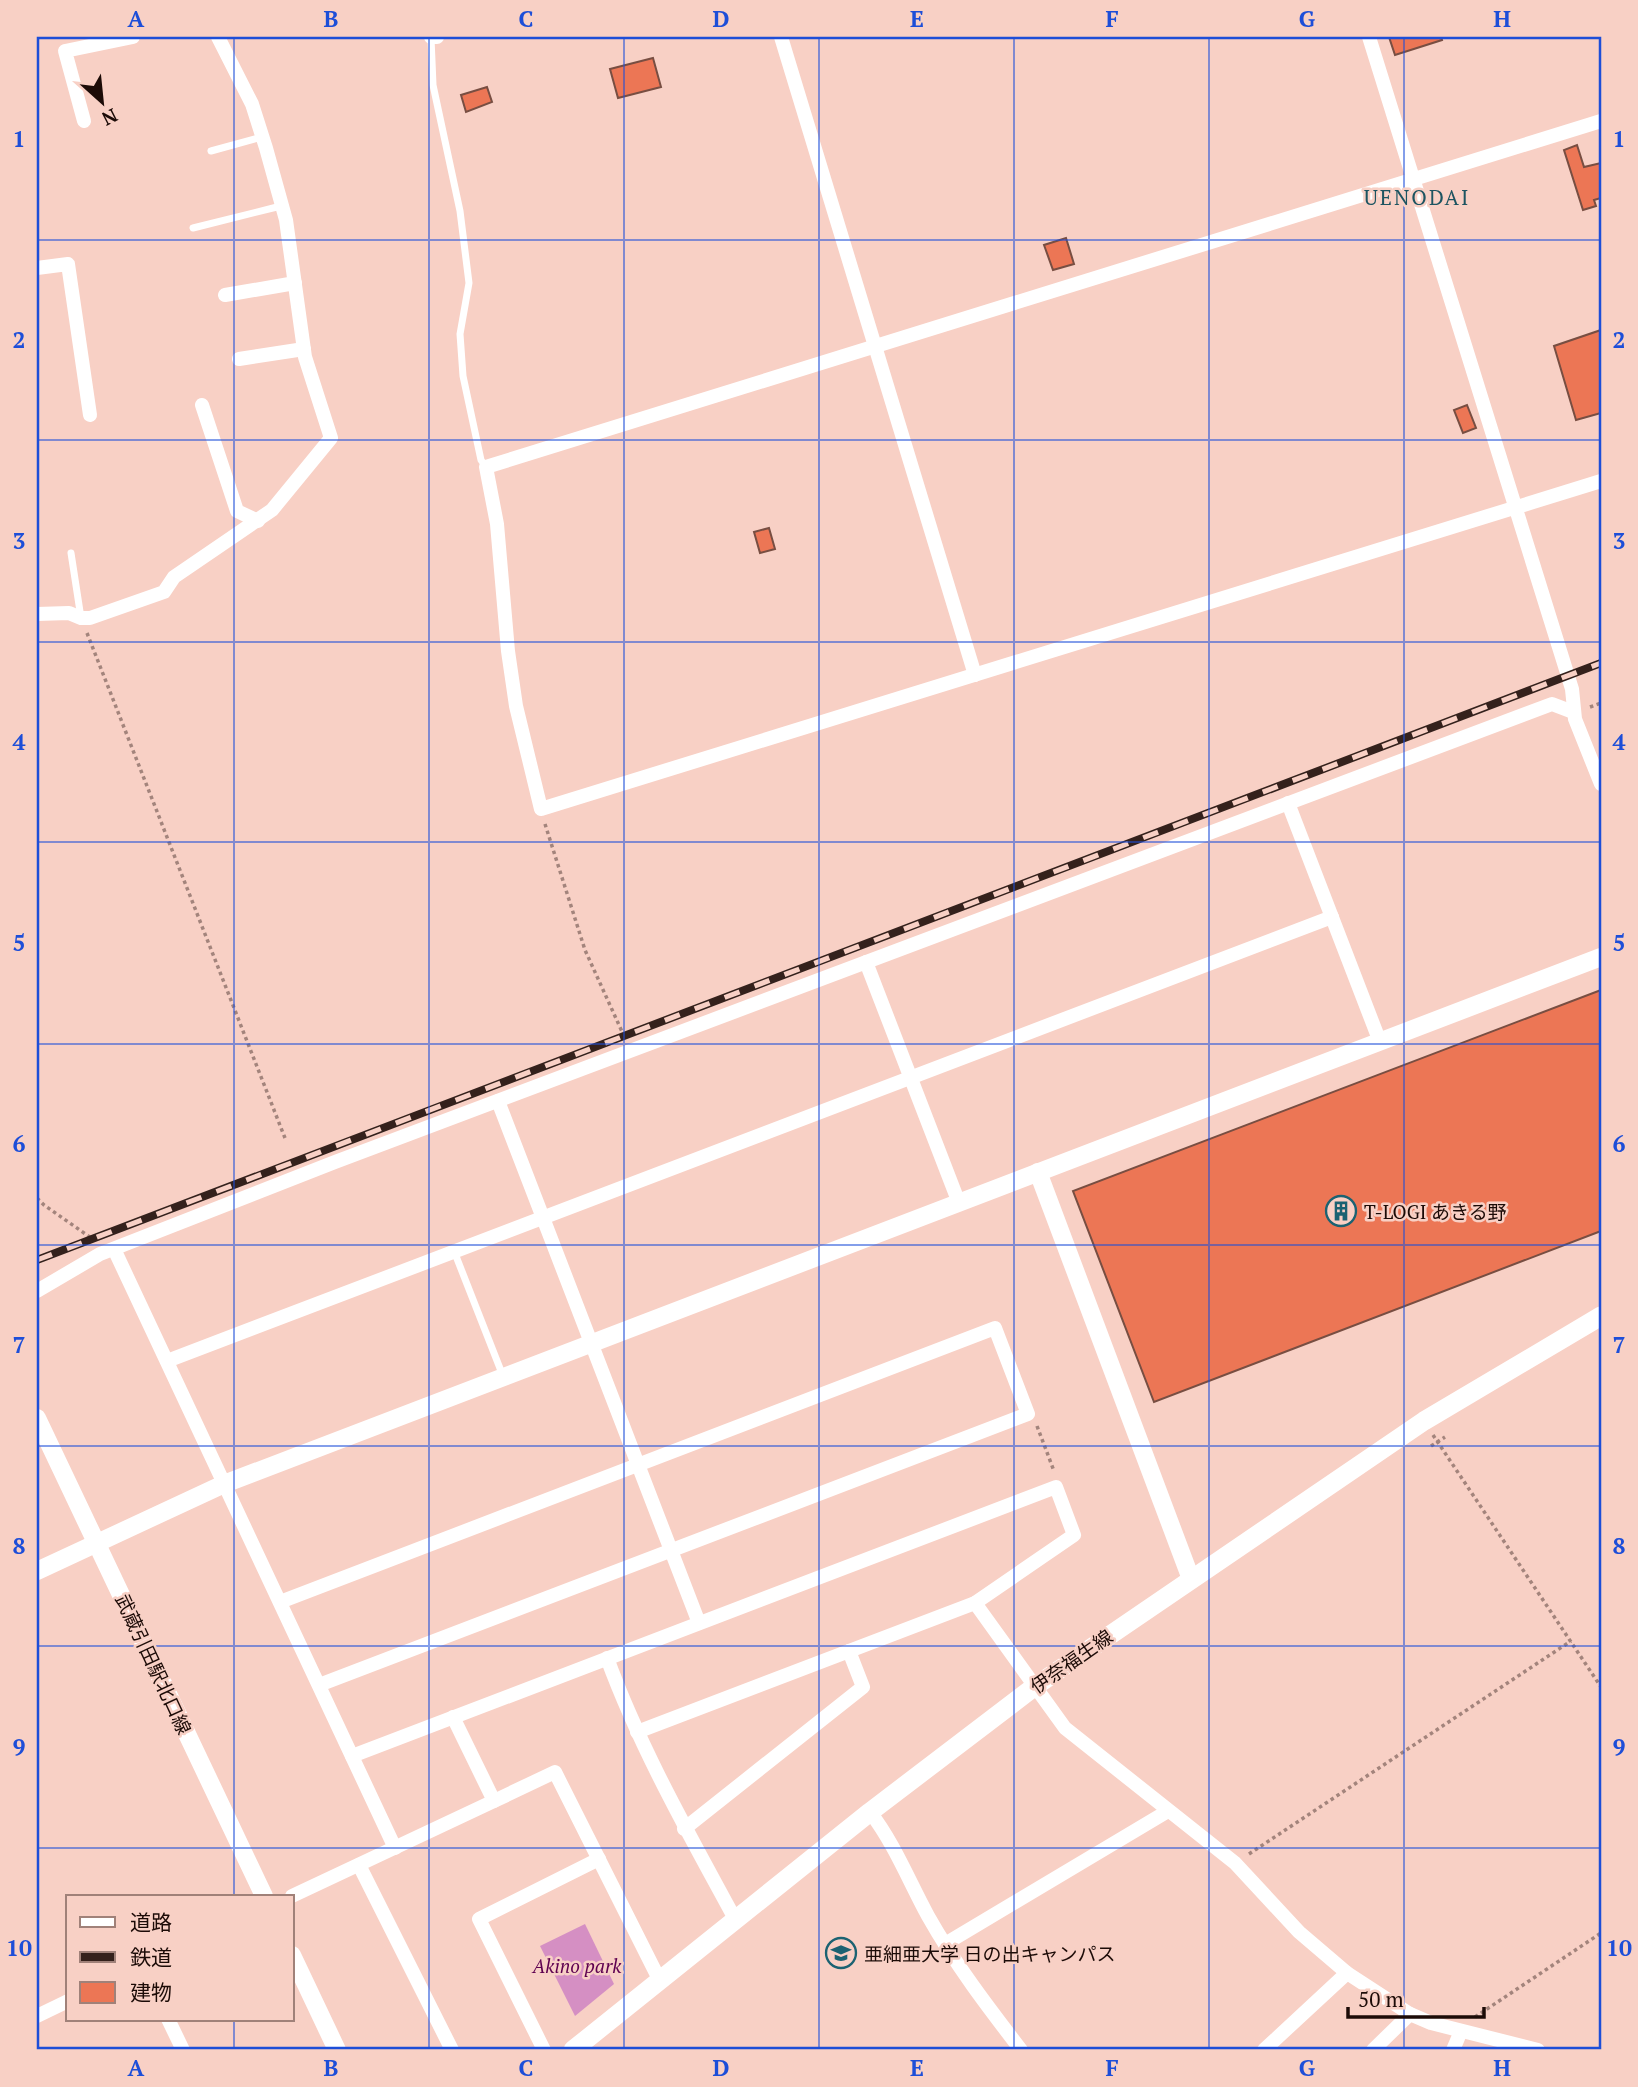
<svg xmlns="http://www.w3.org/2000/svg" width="1638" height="2087" font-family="'PT Serif','Noto Sans JP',serif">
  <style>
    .green { fill: #d58fc3 }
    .building { fill: #ec7655; stroke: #784e42; stroke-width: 2 }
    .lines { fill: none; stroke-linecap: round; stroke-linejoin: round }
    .path { stroke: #a3847c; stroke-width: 3.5; stroke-dasharray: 3.5 3.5; stroke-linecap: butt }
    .service { stroke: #fff; stroke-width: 7 }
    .minor { stroke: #fff; stroke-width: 14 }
    .tertiary { stroke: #fff; stroke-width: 18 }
    .secondary { stroke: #fff; stroke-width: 19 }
    .rail-casing { stroke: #34211c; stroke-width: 8 }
    .rail { stroke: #f8d0c5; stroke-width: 5; stroke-dasharray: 16; stroke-linecap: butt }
    .grid { fill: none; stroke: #1d4ed8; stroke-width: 2; stroke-opacity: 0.55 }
    .labels { text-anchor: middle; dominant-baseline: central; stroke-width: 5; stroke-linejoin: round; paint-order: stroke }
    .poi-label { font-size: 19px; fill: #1c0b07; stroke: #f8d0c5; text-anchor: start }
    .street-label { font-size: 19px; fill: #1c0b07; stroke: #f8d0c5 }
    .park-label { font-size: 19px; font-style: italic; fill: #5e0050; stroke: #f8d0c5 }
    .neighbourhood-label { font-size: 21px; letter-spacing: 2px; fill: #1d5461; stroke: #f8d0c5 }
    .neatline { fill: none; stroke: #1d4ed8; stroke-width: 2.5 }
    .grid-label { font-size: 23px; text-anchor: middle; font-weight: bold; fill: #1d4ed8 }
  </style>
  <rect width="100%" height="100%" fill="#f8d0c5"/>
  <polygon class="green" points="585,1924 614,1984 575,2016 540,1946"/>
  <g class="building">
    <polygon points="1389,37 1441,37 1442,40 1395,55"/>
    <polygon points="653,58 661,87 618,98 610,69"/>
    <polygon points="487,87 492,102 466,112 461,95"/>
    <polygon points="1577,145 1584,167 1601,163 1601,198 1594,200 1596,206 1583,210 1564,150"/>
    <polygon points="1066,238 1074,264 1053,270 1044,245"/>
    <polygon points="1601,330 1601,413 1576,420 1554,346"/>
    <polygon points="1467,405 1476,428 1463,433 1454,410"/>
    <polygon points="769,528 775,549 760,553 754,532"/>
    <polygon points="1601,990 1601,1231 1154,1402 1073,1191"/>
  </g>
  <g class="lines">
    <g class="path">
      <polyline points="87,633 285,1138"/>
      <polyline points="1590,707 1601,703"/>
      <polyline points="545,824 585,950 624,1036"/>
      <polyline points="37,1198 44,1205 94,1240"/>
      <polyline points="1037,1426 1054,1471"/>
      <polyline points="1433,1435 1601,1687"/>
      <polyline points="1431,1446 1445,1437"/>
      <polyline points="1249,1854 1571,1641"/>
      <polyline points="1475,2017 1601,1933"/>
    </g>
    <g class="service">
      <polyline points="431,38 433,85 460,211 469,283 460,334 463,376 481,460 486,467"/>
      <polyline points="211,151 262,137"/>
      <polyline points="193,228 281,206"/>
      <polyline points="71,553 81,618"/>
      <polyline points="454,1251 503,1376"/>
    </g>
    <g class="minor">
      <polyline points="431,37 437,37"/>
      <polyline points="781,37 975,675"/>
      <polyline points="1369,37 1572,689 1575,719 1601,784"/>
      <polyline points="84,121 65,51 133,37"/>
      <polyline points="1601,121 486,467 497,524 508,651 516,706 541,809 1601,481"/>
      <polyline points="37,268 68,264 90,415"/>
      <polyline points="225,295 295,283"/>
      <polyline points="239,359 304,349"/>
      <polyline points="202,405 237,511 258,521"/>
      <polyline points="37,614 69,613 81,618 90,618 164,592 174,577 272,510 331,438 305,357 286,220 266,148 252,104 218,37"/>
      <polyline points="1288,803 1380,1042"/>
      <polyline points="866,962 959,1203"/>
      <polyline points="498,1101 699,1623"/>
      <polyline points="114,1249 395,1848"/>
      <polyline points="37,1291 100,1254 335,1162 1552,704 1573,712"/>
      <polyline points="167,1361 1332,917"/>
      <polyline points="280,1602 995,1328 1028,1414 319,1685"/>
      <polyline points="975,1603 1065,1728 1235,1863 1299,1932 1347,1973 1410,2014 1431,2023 1538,2050"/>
      <path d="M607,1658c34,92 82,176 128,261"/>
      <polyline points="352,1756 1056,1487 1074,1535 975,1603 637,1732"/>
      <polyline points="494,1801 555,1772 659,1979"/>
      <path d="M870,1812c24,31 39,69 58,104 27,48 60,91 93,134"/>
      <polyline points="684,1829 863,1687 849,1651"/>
      <polyline points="359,1865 452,2050"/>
      <polyline points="292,1896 494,1801 453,1717"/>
      <polyline points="945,1944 1168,1811"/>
      <polyline points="37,2016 68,2001"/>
      <polyline points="168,2019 183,2050"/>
      <polyline points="544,2050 479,1919 599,1859"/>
      <polyline points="1264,2050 1347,1973"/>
      <polyline points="1373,2050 1410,2014"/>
      <polyline points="1453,2050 1461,2031"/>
    </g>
    <g class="tertiary">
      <polyline points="1038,1172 1191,1579"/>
      <polyline points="37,1418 264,1896"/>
      <polyline points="37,1571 224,1484 1601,957"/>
      <polyline points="292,1955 337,2050"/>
    </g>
    <polyline class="secondary" points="573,2050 870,1812 1034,1687 1424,1421 1601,1316"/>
    <g class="rail-casing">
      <polyline id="rail" points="37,1260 1601,663"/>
    </g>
    <use href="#rail" class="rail"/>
  </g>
  <path class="grid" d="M234,37v1859M429,37v2013M624,37v2013M819,37v2013M1014,37v2013M1209,37v2013M1404,37v2013M37,240h1564M37,440h1564M37,642h1564M37,842h1564M37,1044h1564M37,1245h1564M37,1446h1564M37,1646h1564M37,1848h1564M234,2019v31"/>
  <defs>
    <g id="building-ring" transform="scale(1.575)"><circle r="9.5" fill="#f8d0c5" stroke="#1b6272" stroke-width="1.5"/><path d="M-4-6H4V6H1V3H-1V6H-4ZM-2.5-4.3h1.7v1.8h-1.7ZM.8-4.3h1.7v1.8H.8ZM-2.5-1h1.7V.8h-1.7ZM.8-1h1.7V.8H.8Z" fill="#1b6272"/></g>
    <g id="university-ring" transform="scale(1.575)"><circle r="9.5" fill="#f8d0c5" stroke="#1b6272" stroke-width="1.5"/><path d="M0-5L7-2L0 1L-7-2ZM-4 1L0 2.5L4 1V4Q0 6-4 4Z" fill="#1b6272"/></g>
  </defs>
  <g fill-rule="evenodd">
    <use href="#building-ring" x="1341" y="1211"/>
    <use href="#university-ring" x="841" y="1953"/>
  </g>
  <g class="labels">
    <g class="poi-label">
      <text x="1364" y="1211">T-LOGI あきる野</text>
      <text x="864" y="1953">亜細亜大学 日の出キャンパス</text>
    </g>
    <g class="street-label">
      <text transform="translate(1071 1661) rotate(-35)">伊奈福生線</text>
      <text transform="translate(154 1664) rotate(65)">武蔵引田駅北口線</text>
    </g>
    <g class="park-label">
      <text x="577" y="1965">Akino park</text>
    </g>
    <g class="neighbourhood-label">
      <text x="1417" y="197">UENODAI</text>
    </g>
  </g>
  <rect width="1638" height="2087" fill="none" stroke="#f8d0c5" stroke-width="77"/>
  <rect x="66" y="1895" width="228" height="126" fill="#f8d0c5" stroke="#a08179" stroke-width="2"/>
  <rect x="80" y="1917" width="35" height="10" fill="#ffffff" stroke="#a08179" stroke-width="2"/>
  <text x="130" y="1930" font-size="21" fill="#1c0b07">道路</text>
  <rect x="80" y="1952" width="35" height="10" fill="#34211c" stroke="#a08179" stroke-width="2"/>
  <text x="130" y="1965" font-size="21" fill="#1c0b07">鉄道</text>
  <rect x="80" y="1982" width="35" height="21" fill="#ec7655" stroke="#a08179" stroke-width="2"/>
  <text x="130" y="2000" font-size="21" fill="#1c0b07">建物</text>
  <g transform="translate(102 102) rotate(153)" stroke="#f8d0c5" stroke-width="5" paint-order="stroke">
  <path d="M0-5L12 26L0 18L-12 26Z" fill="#1c0b07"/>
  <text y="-10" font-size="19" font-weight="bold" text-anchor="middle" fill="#1c0b07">N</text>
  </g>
  <path d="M1348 2007v10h136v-10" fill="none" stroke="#1c0b07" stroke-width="3.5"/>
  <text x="1358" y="2007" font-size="21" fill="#1c0b07" stroke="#f8d0c5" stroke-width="5" paint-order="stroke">50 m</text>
  <rect x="38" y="38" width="1562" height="2010" class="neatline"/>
  <g class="grid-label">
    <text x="136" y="27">A</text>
    <text x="331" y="27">B</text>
    <text x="526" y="27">C</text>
    <text x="721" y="27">D</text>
    <text x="917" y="27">E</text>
    <text x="1112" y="27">F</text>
    <text x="1307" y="27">G</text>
    <text x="1502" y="27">H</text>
    <text x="19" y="147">1</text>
    <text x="1619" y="147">1</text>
    <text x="19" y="348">2</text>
    <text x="1619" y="348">2</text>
    <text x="19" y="549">3</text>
    <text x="1619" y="549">3</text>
    <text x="19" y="750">4</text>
    <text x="1619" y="750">4</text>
    <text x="19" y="951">5</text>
    <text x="1619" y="951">5</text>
    <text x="19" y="1152">6</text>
    <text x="1619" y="1152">6</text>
    <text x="19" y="1353">7</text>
    <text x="1619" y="1353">7</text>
    <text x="19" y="1554">8</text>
    <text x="1619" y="1554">8</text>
    <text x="19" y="1755">9</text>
    <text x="1619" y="1755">9</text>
    <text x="19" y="1956">10</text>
    <text x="1619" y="1956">10</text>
    <text x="136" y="2076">A</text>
    <text x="331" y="2076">B</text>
    <text x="526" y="2076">C</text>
    <text x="721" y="2076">D</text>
    <text x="917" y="2076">E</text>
    <text x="1112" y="2076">F</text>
    <text x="1307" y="2076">G</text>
    <text x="1502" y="2076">H</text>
  </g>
</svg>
